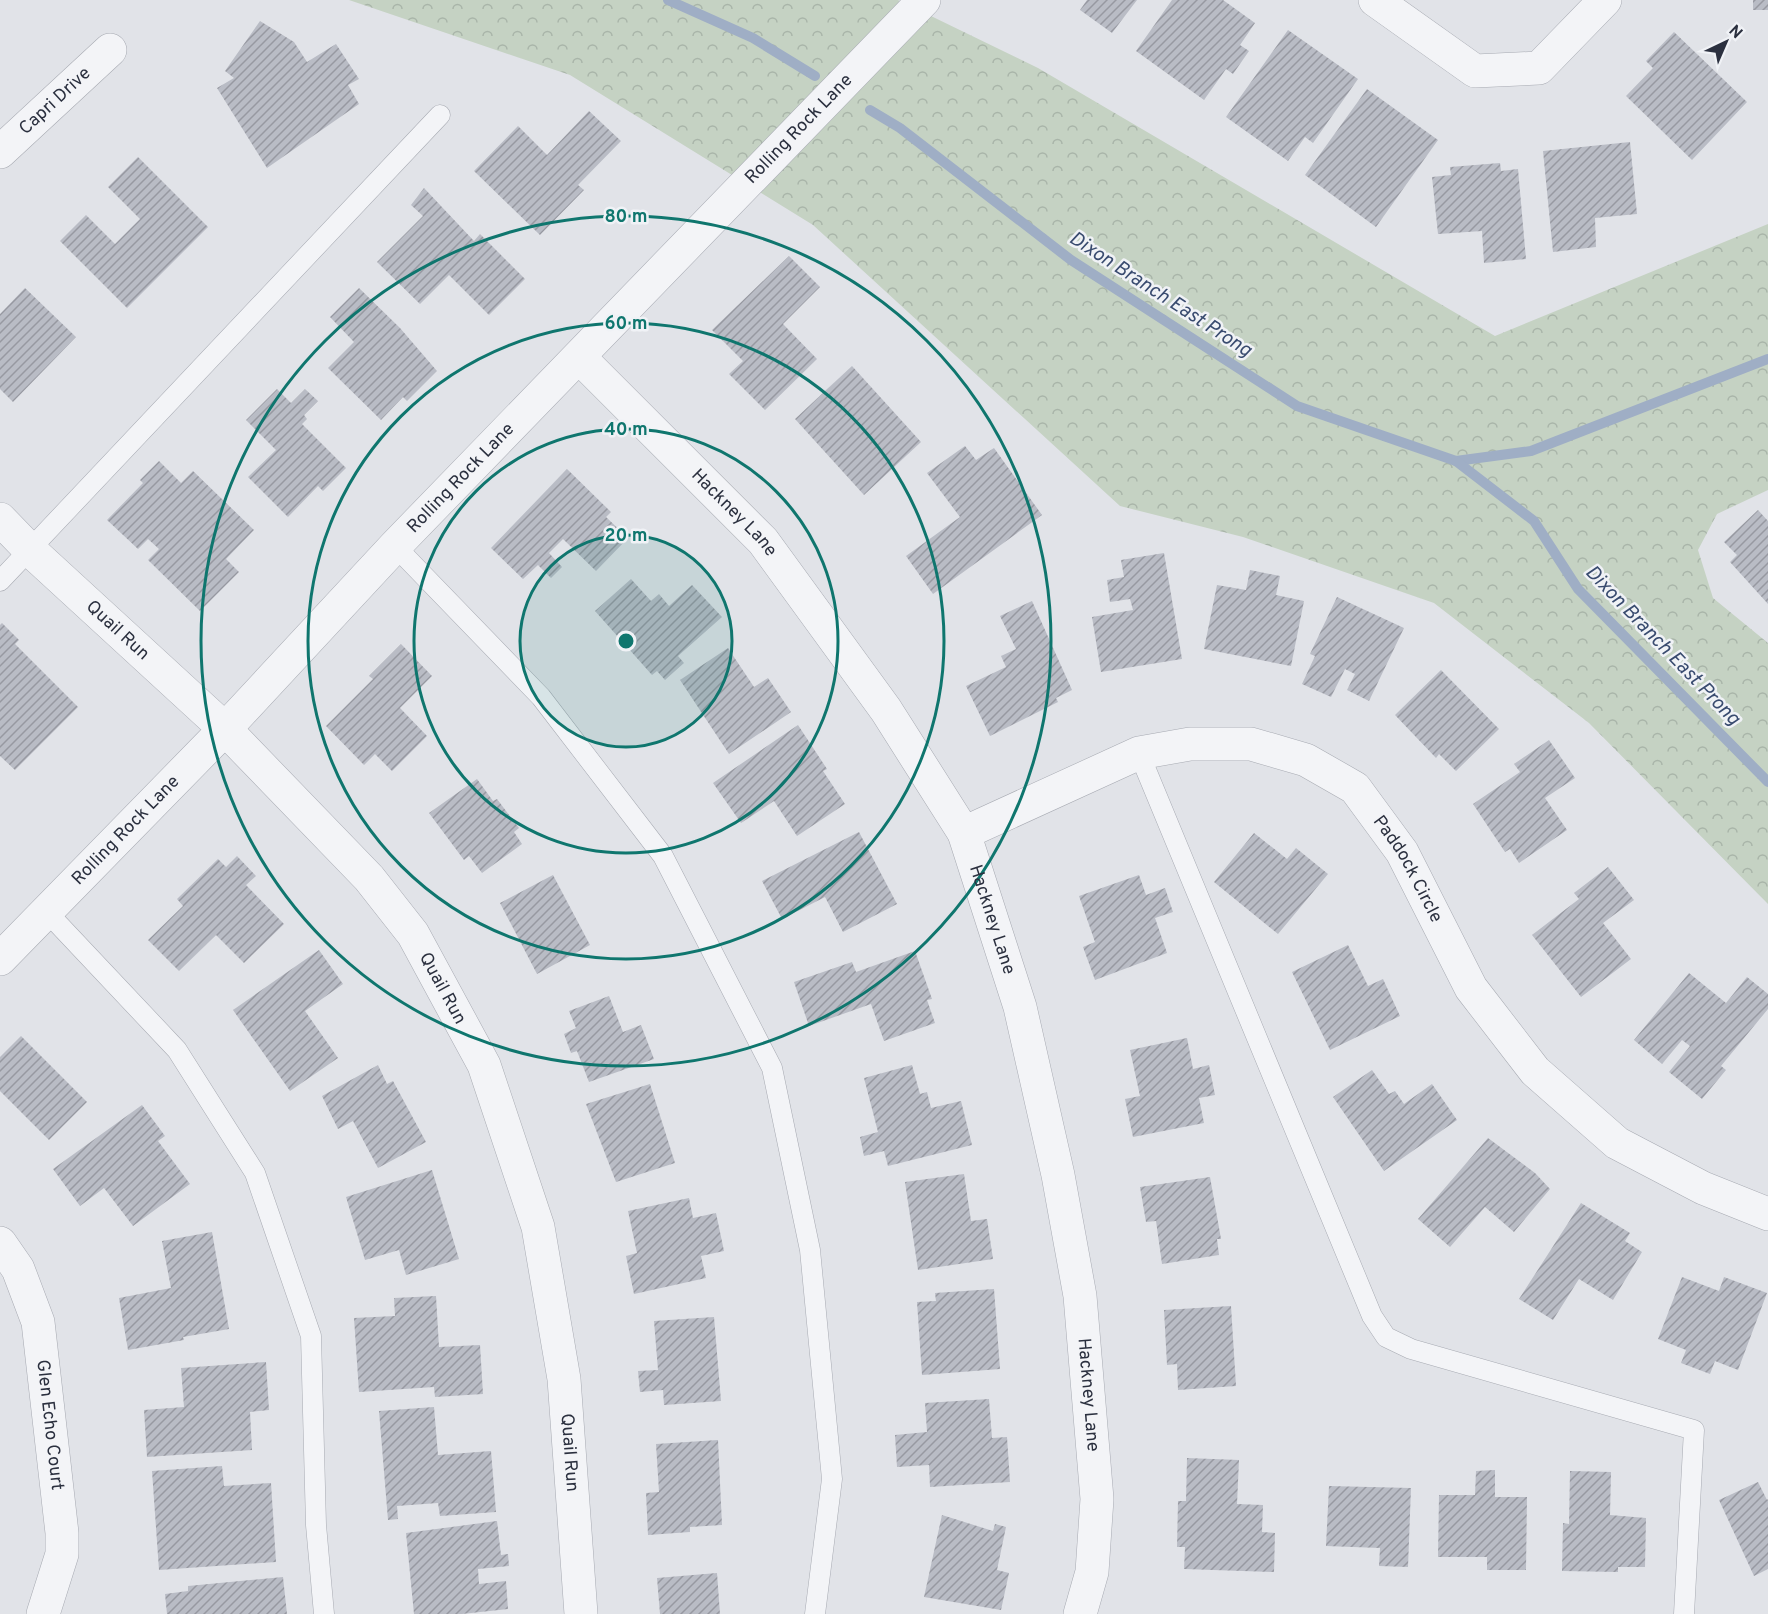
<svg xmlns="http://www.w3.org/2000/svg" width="1768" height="1614" font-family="Overpass,sans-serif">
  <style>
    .forest { fill: url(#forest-crowns) }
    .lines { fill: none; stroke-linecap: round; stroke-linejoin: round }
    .stream { stroke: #9faec5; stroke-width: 10 }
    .building { fill: url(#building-hatch) }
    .service-casing { stroke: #a7aab2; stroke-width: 21 }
    .minor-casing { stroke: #a7aab2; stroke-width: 34 }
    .tertiary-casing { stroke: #a7aab2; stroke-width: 34 }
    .service { stroke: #f3f4f7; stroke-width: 20 }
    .minor { stroke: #f3f4f7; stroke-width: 33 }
    .tertiary { stroke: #f3f4f7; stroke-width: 33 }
    .ring { fill: none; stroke: #0f766e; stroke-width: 3 }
    .labels { text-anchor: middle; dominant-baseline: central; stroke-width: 5; stroke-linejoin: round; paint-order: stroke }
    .street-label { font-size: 18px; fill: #2b303f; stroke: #f0f2f6 }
    .water-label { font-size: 20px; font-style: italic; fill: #394b6f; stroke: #f0f2f6 }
    .centre { fill: #0f766e; stroke: #f0f2f6; stroke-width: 3 }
    .ring-label { font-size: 18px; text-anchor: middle; font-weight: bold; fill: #0f766e; stroke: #f0f2f6; stroke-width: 5; stroke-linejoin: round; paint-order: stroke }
  </style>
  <defs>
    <pattern id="forest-crowns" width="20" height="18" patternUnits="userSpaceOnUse" patternTransform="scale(1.5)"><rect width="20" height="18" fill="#c5d2c3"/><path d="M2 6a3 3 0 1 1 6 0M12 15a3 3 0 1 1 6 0" fill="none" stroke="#a9b5a9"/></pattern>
    <pattern id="building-hatch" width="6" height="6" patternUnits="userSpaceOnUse" patternTransform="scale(1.5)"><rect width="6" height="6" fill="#b9bcc5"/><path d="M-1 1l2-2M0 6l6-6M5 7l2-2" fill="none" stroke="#9799a1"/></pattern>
  </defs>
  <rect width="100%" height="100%" fill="#e1e3e8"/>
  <polygon class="forest" points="349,0 898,0 1038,68 1495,336 1768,224 1768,490 1717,514 1698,550 1713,598 1768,643 1768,904 1589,723 1434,603 1243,537 1120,506 813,225 570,75"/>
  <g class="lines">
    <g class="stream">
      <polyline points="668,0 753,38 815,76"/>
      <polyline points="870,110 900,128 1071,260 1297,406 1456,461 1531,451 1768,359"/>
      <polyline points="1456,461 1534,521 1578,589 1768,782"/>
    </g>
  </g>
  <g class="building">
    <polygon points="1087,0 1137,0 1112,33 1080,10"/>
    <polygon points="1172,0 1223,0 1255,23 1240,45 1249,51 1233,74 1226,69 1204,100 1136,51"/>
    <rect x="1753" y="0" width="15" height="10"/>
    <polygon points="260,21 294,42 307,62 336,44 359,79 348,85 359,104 267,168 217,88 234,78 225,71"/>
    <polygon points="1288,30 1358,79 1313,143 1305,137 1288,161 1226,117"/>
    <polygon points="1674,32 1747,102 1692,160 1626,96 1653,68 1646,61"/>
    <polygon points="1367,89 1438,140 1376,227 1305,175"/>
    <polygon points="589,111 621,141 578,185 584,190 540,235 474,171 518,126 547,155"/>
    <polygon points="1630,142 1637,214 1595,218 1596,247 1553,252 1543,151"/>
    <polygon points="138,157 208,227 127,308 60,241 86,215 115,244 140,219 108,187"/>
    <polygon points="1500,163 1501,171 1518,169 1526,259 1484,263 1482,231 1438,234 1432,177 1451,175 1450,167"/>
    <polygon points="424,188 474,241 480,234 525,279 489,315 449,275 420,304 377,262 423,216 411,205"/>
    <polygon points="789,256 820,287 783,324 817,359 765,410 729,374 743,361 712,330"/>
    <polygon points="25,288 76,337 13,402 0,389 0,314"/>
    <polygon points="359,288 400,328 437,371 407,401 403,397 381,420 328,368 354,342 330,317"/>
    <polygon points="852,366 921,442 864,495 795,419"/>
    <polygon points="277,389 291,403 305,389 318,401 304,415 307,419 302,424 346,468 323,491 318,486 288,517 248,477 276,450 246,420"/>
    <polygon points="965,446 976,460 994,448 1042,515 933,594 906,556 960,517 927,473"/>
    <polygon points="159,461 181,483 193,471 254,530 226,559 239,572 200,611 148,560 159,549 148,539 138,549 107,520 143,483 140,480"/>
    <polygon points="567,469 611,512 606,517 628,538 596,571 563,539 549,553 562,567 551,578 538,565 523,579 491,548"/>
    <polygon points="1758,510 1768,521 1768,604 1730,562 1737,555 1724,542"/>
    <polygon points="1164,553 1182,659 1101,672 1092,617 1133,610 1130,599 1110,602 1107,580 1124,577 1121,560"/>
    <polygon points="1250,570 1280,576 1276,595 1304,601 1291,666 1204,649 1217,585 1246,590"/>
    <polygon points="631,579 651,601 659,594 669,606 692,585 722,617 678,656 684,663 665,680 657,671 652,675 595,611"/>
    <polygon points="1337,597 1404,628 1369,701 1347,690 1355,674 1345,669 1331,697 1302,684 1315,656 1310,654"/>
    <polygon points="1032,601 1072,690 1056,698 1058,702 990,736 966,686 1006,667 1001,656 1016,649 1000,616"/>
    <polygon points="2,623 19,640 15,644 78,707 15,770 0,756 0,625"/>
    <polygon points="401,644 432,676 400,708 427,736 392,771 375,754 364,765 326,726 373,679 369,676"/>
    <polygon points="728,648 754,687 768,678 791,712 729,754 680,680"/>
    <polygon points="1441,670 1499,729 1456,771 1439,754 1436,758 1395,715"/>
    <polygon points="798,725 827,769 823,771 845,804 797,836 774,801 741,823 713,783"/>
    <polygon points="1549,740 1575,778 1545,798 1567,830 1519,863 1510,849 1505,852 1473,804 1520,772 1514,764"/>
    <polygon points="477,779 493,801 497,799 519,828 514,832 522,844 482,873 469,856 464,860 429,813"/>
    <polygon points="859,832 897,904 843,932 825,897 782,919 762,881"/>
    <polygon points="1254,833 1287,859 1296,848 1328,874 1278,934 1214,882"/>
    <polygon points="237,856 256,876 246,885 284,924 244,963 216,935 179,971 148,940 183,906 177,899 218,859 226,867"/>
    <polygon points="1608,867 1634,900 1603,923 1631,959 1581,997 1532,935 1579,899 1574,893"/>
    <polygon points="553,875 590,945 537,974 500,903"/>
    <polygon points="1139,875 1146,895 1165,888 1173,912 1155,918 1167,953 1095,980 1083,947 1095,942 1079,896"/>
    <polygon points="1348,945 1368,986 1383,979 1400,1016 1330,1050 1292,972"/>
    <polygon points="319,950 343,984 305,1011 338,1058 290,1091 233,1010"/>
    <polygon points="915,951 932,999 927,1000 935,1023 884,1041 871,1004 809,1026 794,982 852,962 856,972"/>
    <polygon points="1689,973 1726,1003 1747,977 1768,994 1768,1009 1721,1066 1726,1070 1702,1099 1669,1072 1690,1046 1682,1040 1662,1064 1634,1040"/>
    <polygon points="609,996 623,1032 641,1025 654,1059 589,1082 577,1051 571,1053 564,1034 576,1028 569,1011"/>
    <polygon points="21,1036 87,1102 49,1140 0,1091 0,1057"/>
    <polygon points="1187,1038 1193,1069 1209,1065 1215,1095 1199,1098 1204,1123 1133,1137 1125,1099 1140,1096 1130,1050"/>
    <polygon points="378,1065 387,1084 393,1081 426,1142 378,1168 353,1121 338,1129 322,1096"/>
    <polygon points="912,1065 920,1094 927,1092 931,1108 961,1101 972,1145 888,1166 884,1151 864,1156 860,1137 878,1132 864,1078"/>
    <polygon points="1372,1070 1389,1094 1395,1091 1404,1104 1432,1084 1457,1120 1384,1171 1333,1097"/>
    <polygon points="650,1084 675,1163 616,1182 586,1104"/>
    <polygon points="142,1105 165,1136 158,1141 190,1184 133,1226 104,1188 80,1206 53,1169"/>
    <polygon points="1488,1138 1535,1173 1550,1189 1514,1232 1485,1207 1450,1247 1418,1219"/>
    <polygon points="432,1170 459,1259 406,1275 399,1250 365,1260 346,1197"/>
    <polygon points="964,1174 971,1221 987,1219 993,1259 918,1270 905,1182"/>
    <polygon points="1210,1177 1221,1239 1217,1239 1219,1255 1162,1264 1156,1221 1146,1222 1140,1187"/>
    <polygon points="689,1198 693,1218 716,1213 724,1251 701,1256 706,1278 634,1294 626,1256 637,1253 628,1211"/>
    <polygon points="1581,1203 1630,1233 1625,1241 1642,1252 1613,1300 1579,1279 1553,1320 1519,1299"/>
    <polygon points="212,1232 229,1329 183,1337 184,1340 128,1350 119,1298 171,1288 162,1241"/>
    <polygon points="1682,1277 1719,1291 1724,1277 1767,1293 1738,1370 1715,1361 1710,1374 1681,1363 1686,1350 1658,1339"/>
    <polygon points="994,1289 1000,1369 922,1375 917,1302 936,1301 935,1293"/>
    <polygon points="436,1296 439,1347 480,1345 483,1394 435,1397 434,1387 359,1392 354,1318 395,1316 394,1298"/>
    <polygon points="1231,1306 1236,1386 1178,1390 1177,1364 1167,1365 1164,1310"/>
    <polygon points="714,1317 721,1401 664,1405 663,1390 640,1392 638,1371 658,1370 654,1321"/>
    <polygon points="266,1362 269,1410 250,1412 252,1450 147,1457 144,1410 184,1407 181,1368"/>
    <polygon points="989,1399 992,1438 1007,1437 1010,1482 930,1487 929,1465 897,1467 895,1435 927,1432 925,1403"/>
    <polygon points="434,1407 438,1455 491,1451 496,1512 440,1516 438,1503 397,1506 398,1519 388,1520 379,1411"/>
    <polygon points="718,1440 722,1525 690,1527 690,1532 648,1535 646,1493 659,1492 656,1444"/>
    <polygon points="1187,1458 1239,1460 1237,1504 1263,1505 1262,1532 1275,1533 1274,1572 1184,1569 1185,1547 1177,1547 1178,1501 1186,1501"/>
    <polygon points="222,1466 224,1486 271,1483 276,1562 159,1570 152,1471"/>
    <polygon points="1495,1470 1495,1497 1527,1497 1526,1570 1487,1570 1487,1557 1438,1557 1439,1495 1475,1495 1476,1471"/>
    <polygon points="1570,1471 1611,1472 1610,1515 1646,1518 1645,1567 1618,1567 1618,1572 1562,1571 1563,1523 1569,1524"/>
    <polygon points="1758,1482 1767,1500 1768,1499 1768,1569 1754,1576 1719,1500"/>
    <polygon points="1329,1486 1411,1488 1408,1567 1379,1566 1380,1548 1326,1546"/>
    <polygon points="942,1515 993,1531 995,1524 1006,1527 997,1570 1009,1573 1001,1610 924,1597"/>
    <polygon points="497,1521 501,1555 508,1554 509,1566 478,1569 479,1584 506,1581 508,1609 462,1614 414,1614 406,1533"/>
    <polygon points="717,1573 720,1614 660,1614 657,1578"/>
    <polygon points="283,1577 287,1614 167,1614 165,1594 188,1591 188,1586"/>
  </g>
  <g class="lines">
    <g class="service-casing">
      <g id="service">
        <polyline points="395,546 541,697 663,856 772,1068 810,1250 832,1479 815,1614"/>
        <polyline points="0,581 440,115"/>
        <polyline points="1139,753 1372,1316 1386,1337 1411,1349 1694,1430 1684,1614"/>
        <polyline points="46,911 177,1050 255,1173 311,1336 316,1525 324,1614"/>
      </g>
    </g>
    <g class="minor-casing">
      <g id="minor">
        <polyline points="1375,0 1475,71 1539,68 1605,0"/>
        <path id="s1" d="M0,152l110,-102"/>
        <path id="s2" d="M579,357l184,184 123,169 78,123 56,174 38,168 22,121 17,203 -5,73 -12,42"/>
        <path id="s3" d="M0,519l30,31 195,179 144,149 44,56 71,131 54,162 26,152 17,235"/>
        <path id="s4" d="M964,833l175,-80 51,-9h61l55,16 49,28 47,64 69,136 64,83 82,72 86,45 65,26"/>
        <path id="s5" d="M0,1243l18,26 20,53 24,211v21l-19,60"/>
      </g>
    </g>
    <g class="tertiary-casing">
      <g id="tertiary">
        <path id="s6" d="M0,959l225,-230 170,-183 529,-546"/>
      </g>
    </g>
    <use href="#service" class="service"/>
    <use href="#minor" class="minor"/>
    <use href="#tertiary" class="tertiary"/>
  </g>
  <circle cx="626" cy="641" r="106" fill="#0f766e" fill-opacity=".12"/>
  <g class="ring">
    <circle cx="626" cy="641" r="106"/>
    <circle cx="626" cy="641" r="212"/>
    <circle cx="626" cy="641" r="318"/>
    <circle cx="626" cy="641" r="425"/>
  </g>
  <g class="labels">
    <g class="street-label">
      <text stroke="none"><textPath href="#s1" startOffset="75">Capri Drive</textPath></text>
      <text stroke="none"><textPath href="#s6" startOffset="1152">Rolling Rock Lane</textPath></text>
      <text stroke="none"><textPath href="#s6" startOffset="666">Rolling Rock Lane</textPath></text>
      <text stroke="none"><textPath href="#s2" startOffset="220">Hackney Lane</textPath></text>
      <text stroke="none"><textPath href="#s3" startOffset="162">Quail Run</textPath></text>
      <text stroke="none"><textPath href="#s6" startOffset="180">Rolling Rock Lane</textPath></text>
      <text stroke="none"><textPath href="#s4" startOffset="516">Paddock Circle</textPath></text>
      <text stroke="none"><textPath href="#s2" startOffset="706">Hackney Lane</textPath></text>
      <text stroke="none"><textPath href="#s3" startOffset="648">Quail Run</textPath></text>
      <text stroke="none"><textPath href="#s2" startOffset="1192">Hackney Lane</textPath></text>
      <text stroke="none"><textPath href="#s5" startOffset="192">Glen Echo Court</textPath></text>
      <text stroke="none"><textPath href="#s3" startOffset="1134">Quail Run</textPath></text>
    </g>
    <g class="water-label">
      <text transform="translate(1160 295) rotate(33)">Dixon Branch East Prong</text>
      <text transform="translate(1662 646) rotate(46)">Dixon Branch East Prong</text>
    </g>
  </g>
  <circle cx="626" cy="641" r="9" class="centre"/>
  <g class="ring-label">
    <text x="626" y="222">80 m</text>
    <text x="626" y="329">60 m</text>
    <text x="626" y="435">40 m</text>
    <text x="626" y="541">20 m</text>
  </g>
  <g transform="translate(1726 42) rotate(44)" stroke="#f0f2f6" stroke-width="4.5" paint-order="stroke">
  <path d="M0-4.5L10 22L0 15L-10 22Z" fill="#2b303f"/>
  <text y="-9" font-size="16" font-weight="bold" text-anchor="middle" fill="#2b303f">N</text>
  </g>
</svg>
